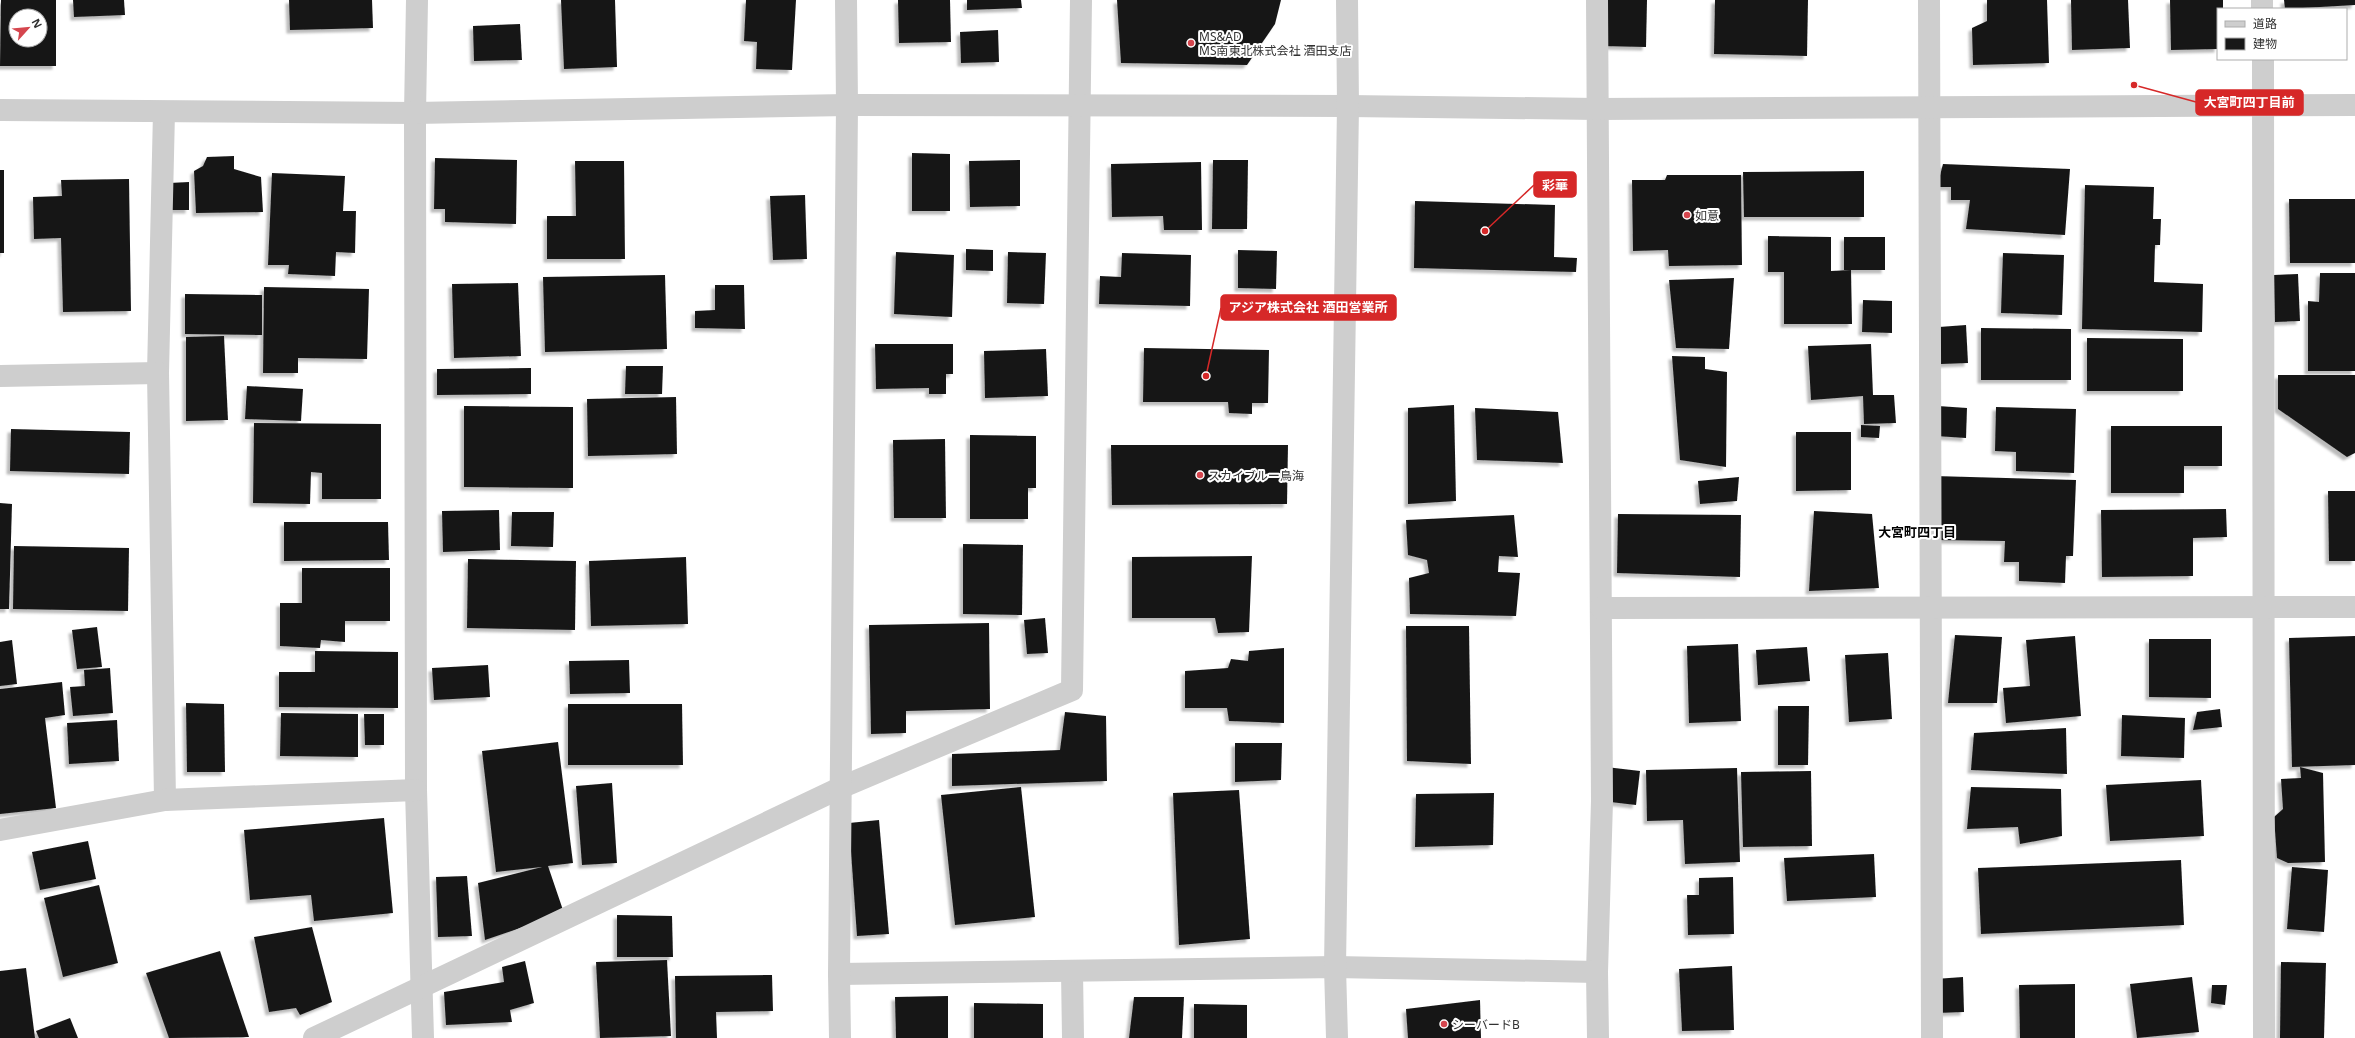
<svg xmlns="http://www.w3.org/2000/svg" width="2355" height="1038" font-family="'Noto Sans','Noto Sans JP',sans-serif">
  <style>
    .building { fill: #181818; fill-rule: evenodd; filter: url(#shadow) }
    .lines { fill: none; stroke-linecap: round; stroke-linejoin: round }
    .minor { stroke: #cecece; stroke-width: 22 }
    .tertiary { stroke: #cecece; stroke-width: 22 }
    .poi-dot { fill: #d5464e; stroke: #fff; stroke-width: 1.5 }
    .labels { text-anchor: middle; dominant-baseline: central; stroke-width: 4; stroke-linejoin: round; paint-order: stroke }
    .poi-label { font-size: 12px; fill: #313131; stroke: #fff; text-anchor: start }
    .neighbourhood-label { font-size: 13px; font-weight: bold; fill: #000; stroke: #fff }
    .leader { fill: none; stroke: #d62828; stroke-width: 1.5 }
    .callout-dot { fill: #d62828; stroke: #fff; stroke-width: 1.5 }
    .callout { fill: #d62828; stroke: #d62828; stroke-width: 1.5 }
    .callout-label { font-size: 13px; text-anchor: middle; font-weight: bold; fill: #fff }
  </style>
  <defs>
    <filter id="shadow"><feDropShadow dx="-3.5" dy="3.5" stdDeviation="1" flood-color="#0004"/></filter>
  </defs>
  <rect width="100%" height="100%" fill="#fff"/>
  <g class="building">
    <path d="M1,0h55v66h-56zM16,16h24v24h-24z"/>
    <polygon points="73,0 124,0 125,15 74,17"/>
    <polygon points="289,0 372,0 373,28 290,30"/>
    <polygon points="561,0 615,0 617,67 564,69"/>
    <polygon points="746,0 796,0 792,70 756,69 757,42 744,41"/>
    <polygon points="898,0 950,0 951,42 899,43"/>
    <polygon points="967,0 1021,0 1022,8 967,10"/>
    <polygon points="1117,0 1281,0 1275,24 1247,65 1121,63"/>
    <polygon points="1602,0 1647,0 1646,47 1601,46"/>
    <polygon points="1715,0 1808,0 1807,56 1714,54"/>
    <polygon points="1987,0 2047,0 2049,63 1973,65 1972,28 1987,21"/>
    <polygon points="2071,0 2128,0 2130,48 2072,50"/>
    <polygon points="2170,0 2223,0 2223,9 2218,9 2218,49 2171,50"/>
    <polygon points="2284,0 2355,0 2355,5 2285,9"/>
    <polygon points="520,24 522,60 474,61 473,26"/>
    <polygon points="998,30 999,62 961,63 960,32"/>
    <polygon points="912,153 950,154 950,211 912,211"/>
    <polygon points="234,156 234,169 261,177 263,212 196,213 194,171 203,166 207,157"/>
    <polygon points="435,158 517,160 516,224 445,222 445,209 434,209"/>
    <polygon points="1020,160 1020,206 970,207 969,161"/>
    <polygon points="1213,160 1248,160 1247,229 1212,229"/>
    <polygon points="575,161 624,161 625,259 547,259 547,216 576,216"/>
    <polygon points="1201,162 1202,230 1164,230 1163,216 1112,217 1111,164"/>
    <polygon points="1943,164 2070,169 2065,235 1966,229 1970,200 1951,200 1951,187 1937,187"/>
    <rect x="0" y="170" width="4" height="83"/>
    <polygon points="1864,171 1864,217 1744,217 1743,172"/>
    <polygon points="272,173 345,176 343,211 356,211 355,253 336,252 335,276 288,274 289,265 268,265"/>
    <polygon points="1667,175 1741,175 1742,265 1669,266 1668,250 1633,251 1632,180 1665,180"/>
    <polygon points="129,179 131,311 63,312 61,238 34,239 33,197 62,196 61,180"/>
    <polygon points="189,182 189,210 169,210 169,183"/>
    <polygon points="2085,185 2154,187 2153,219 2161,219 2160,245 2155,245 2154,282 2203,284 2202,332 2082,329"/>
    <polygon points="805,195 807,259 773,260 770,196"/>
    <polygon points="2289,199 2355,199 2355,263 2290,263"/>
    <polygon points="1415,201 1555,205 1554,257 1577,258 1576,272 1414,268"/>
    <polygon points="1768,236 1831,237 1831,271 1851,270 1852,324 1784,324 1784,272 1768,272"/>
    <rect x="1844" y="237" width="41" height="33"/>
    <polygon points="966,249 993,250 993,271 966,270"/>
    <polygon points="1238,250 1277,251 1276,289 1238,288"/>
    <polygon points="896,252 954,255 952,317 894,314"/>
    <polygon points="1008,252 1046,253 1044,304 1007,303"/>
    <polygon points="1122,253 1191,255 1190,306 1099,304 1100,276 1121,277"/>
    <polygon points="2003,253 2064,255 2062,315 2001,313"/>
    <polygon points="2320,273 2355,273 2355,371 2308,371 2308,301 2319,302"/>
    <polygon points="2298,274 2300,321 2275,322 2274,275"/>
    <polygon points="665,275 667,349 545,352 543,277"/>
    <polygon points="1734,278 1729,349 1676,348 1669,280"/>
    <polygon points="518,283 521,356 454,358 452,284"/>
    <polygon points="715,285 744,285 745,329 695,328 695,311 715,310"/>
    <polygon points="264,287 369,289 367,359 298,358 298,373 263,373"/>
    <polygon points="185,294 262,295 262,335 185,334"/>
    <polygon points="1863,300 1892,301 1892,333 1862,332"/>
    <polygon points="1966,325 1968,363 1941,364 1939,327"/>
    <polygon points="1981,328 2071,329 2071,380 1981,380"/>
    <polygon points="224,336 228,420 186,421 186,337"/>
    <polygon points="2087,338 2183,339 2183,391 2087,391"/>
    <polygon points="875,344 953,344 953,374 946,374 946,394 929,394 929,388 876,389"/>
    <polygon points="1871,344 1873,395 1894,395 1896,423 1864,424 1863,396 1811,400 1808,346"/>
    <polygon points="1144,348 1269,350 1268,403 1252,403 1252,414 1229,413 1228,402 1143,402"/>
    <polygon points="1046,349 1048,396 985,398 984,351"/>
    <polygon points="1672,356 1705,357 1705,369 1727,372 1726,467 1680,460"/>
    <polygon points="626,366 663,366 662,394 625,394"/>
    <polygon points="531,368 531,394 437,395 437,369"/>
    <polygon points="2278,375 2355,375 2355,453 2347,457 2278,409"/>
    <polygon points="247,386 303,389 301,421 245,419"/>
    <polygon points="676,397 677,454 588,456 587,399"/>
    <polygon points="1454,405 1456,501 1408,504 1408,408"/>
    <polygon points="464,406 573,407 573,488 464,487"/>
    <polygon points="1938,406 1967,408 1966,438 1936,436"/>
    <polygon points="1996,407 2076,409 2074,473 2016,471 2016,452 1995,451"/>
    <polygon points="1475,408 1558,412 1563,463 1477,460"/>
    <polygon points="254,423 381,424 381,499 322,499 322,473 311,472 310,504 253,503"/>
    <polygon points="1861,425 1880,426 1879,438 1861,437"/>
    <polygon points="2111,426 2222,426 2222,466 2184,466 2184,493 2111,493"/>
    <polygon points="11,429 130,432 129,474 10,471"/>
    <polygon points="1796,432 1851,432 1851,490 1796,491"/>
    <polygon points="970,435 1036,436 1036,488 1028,488 1028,519 970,519"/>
    <polygon points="945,439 946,518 894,518 893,440"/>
    <polygon points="1111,445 1288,445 1287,504 1112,505"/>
    <polygon points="1934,476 2076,480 2073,556 2066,556 2065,583 2019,581 2019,562 2004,562 2005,541 1934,540"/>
    <polygon points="1739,477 1737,501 1700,504 1698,481"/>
    <polygon points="2328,491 2355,491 2355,561 2329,561"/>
    <polygon points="0,503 12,504 9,609 0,609"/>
    <polygon points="2226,509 2227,537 2193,538 2193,576 2102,577 2101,510"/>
    <polygon points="499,510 500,550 443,552 442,511"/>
    <polygon points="1814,511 1872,514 1879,588 1809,591"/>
    <polygon points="512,512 554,512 553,547 511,546"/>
    <polygon points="1618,514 1741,515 1740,577 1617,573"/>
    <polygon points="1514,515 1518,557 1499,556 1498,572 1520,573 1516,616 1410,614 1409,578 1429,573 1427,560 1408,555 1406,520"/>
    <polygon points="284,522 388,522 389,560 284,561"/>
    <polygon points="963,544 1023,545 1022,615 963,614"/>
    <polygon points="14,546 129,548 128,611 13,609"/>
    <polygon points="1252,556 1249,632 1218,633 1215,618 1132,618 1132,557"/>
    <polygon points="686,557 688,624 591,626 589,561"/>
    <polygon points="468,559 576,561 575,630 467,628"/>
    <polygon points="302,568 390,568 390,621 345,621 345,642 321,640 320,648 280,646 280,603 302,603"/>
    <polygon points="1045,618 1048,653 1027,654 1024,620"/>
    <polygon points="989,623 990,709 906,711 906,733 871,734 869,625"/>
    <polygon points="1406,626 1469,626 1471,764 1407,761"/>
    <polygon points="97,627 102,667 77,669 72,630"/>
    <polygon points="1955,635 2002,637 1997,703 1948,703"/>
    <polygon points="2075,636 2081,716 2006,723 2003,688 2030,686 2026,640"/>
    <polygon points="2355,636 2355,765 2292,767 2289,638"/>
    <polygon points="2149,639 2211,639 2211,698 2149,697"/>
    <polygon points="12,640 17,684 0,686 0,642"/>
    <polygon points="1738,644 1741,721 1689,723 1687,646"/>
    <polygon points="1807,647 1810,681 1758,685 1756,650"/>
    <polygon points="1284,648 1284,723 1229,721 1227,708 1185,708 1185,671 1228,668 1231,659 1248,661 1249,651"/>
    <polygon points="315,651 398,652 398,708 279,707 279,672 315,672"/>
    <polygon points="1888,653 1892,719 1849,722 1845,655"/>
    <polygon points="629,660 630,693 570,694 569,661"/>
    <polygon points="488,665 490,697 434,700 432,668"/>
    <polygon points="110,668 113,713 73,716 70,687 85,686 84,670"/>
    <polygon points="62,682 65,715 45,718 56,808 0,814 0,689"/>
    <polygon points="186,703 224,704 225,772 187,772"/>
    <polygon points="568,704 682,704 683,765 568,765"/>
    <polygon points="1778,706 1809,706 1808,765 1778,765"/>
    <polygon points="2220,709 2222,727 2193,730 2197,712"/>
    <polygon points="1065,712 1106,716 1107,781 952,786 952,754 1060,750"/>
    <polygon points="281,713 358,714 358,757 280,756"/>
    <polygon points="364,714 384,714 384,745 365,745"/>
    <polygon points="2122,715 2185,718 2184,758 2121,756"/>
    <polygon points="117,720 119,761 69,764 67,723"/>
    <polygon points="2066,728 2067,774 1971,770 1974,733"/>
    <polygon points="558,742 573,863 548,866 564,913 485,940 478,883 542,867 496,872 482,751"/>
    <polygon points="1235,743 1282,743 1281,780 1235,782"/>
    <polygon points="1606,767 1640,771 1636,805 1602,801"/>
    <polygon points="2300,767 2323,773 2325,862 2288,863 2277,858 2274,817 2283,809 2281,779 2301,778"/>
    <polygon points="1737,768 1740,862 1685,864 1683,820 1647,821 1646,770"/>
    <polygon points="1811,771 1812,846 1743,847 1741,772"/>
    <polygon points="2201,780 2204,836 2110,841 2106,785"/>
    <polygon points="612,783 617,863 582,865 576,786"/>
    <polygon points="1021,787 1035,917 955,925 941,795"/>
    <polygon points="1971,787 2061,789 2062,836 2020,844 2018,827 1967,829"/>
    <polygon points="1239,790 1250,939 1179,945 1173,793"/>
    <polygon points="1494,793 1493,845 1415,847 1416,794"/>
    <polygon points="384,818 393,913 314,921 311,895 250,900 244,830"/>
    <polygon points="879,820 889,934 857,936 849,823"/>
    <polygon points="88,841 96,879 40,890 32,852"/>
    <polygon points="1874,854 1876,897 1787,901 1784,858"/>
    <polygon points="2181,860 2184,925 1981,934 1978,868"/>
    <polygon points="2292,867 2328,870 2324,932 2287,929"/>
    <polygon points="467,876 472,936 438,937 436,877"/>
    <polygon points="1733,877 1734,934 1688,935 1687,895 1699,895 1699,878"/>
    <polygon points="99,885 118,963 63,977 44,898"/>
    <polygon points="617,915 672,916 673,957 617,957"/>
    <polygon points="312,927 332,1002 300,1015 296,1008 269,1012 254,937"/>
    <polygon points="220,951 249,1037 169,1038 146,973"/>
    <polygon points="667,960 671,1036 600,1038 596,962"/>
    <polygon points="525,961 534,1003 510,1010 512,1022 446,1025 444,992 504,982 502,967"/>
    <polygon points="2281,962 2326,963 2324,1038 2280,1038"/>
    <polygon points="1732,966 1734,1030 1682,1031 1679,969"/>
    <polygon points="26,968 35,1038 0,1038 0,971"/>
    <polygon points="772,975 773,1011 716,1012 717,1038 676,1038 675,976"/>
    <polygon points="1963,977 1964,1012 1936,1013 1935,979"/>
    <polygon points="2192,977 2199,1032 2137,1038 2130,984"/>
    <polygon points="2075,984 2075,1038 2020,1038 2019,985"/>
    <polygon points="2212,985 2227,985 2225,1005 2211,1003"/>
    <polygon points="948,996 948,1038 896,1038 895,997"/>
    <polygon points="1134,997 1184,997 1182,1038 1129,1038"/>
    <polygon points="1480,1000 1481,1038 1408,1038 1406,1009"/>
    <polygon points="974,1003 1043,1004 1043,1038 974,1038"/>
    <polygon points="1194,1004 1247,1005 1247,1038 1194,1038"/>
    <polygon points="70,1018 78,1038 39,1038 36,1031"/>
  </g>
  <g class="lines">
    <g class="minor">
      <polyline points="417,0 415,113 416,790 423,1038"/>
      <polyline points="1597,0 1602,801 1597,972 1598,1038"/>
      <polyline points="1929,0 1932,1038"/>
      <polyline points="2262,0 2262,9"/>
      <polyline points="2263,59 2264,1038"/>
      <polyline points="164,112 158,373 165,800"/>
      <polyline points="0,376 158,373"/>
      <polyline points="1601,608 2355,607"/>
      <polyline points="0,830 165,800 416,790"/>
      <polyline points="1072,971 1073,1038"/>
      <polyline points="839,974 1335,967 1597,972"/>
      <polyline points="314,1038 842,787 1072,690 1081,0"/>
      <polyline points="840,1038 839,974 847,105 846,0"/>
    </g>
    <g class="tertiary">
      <polyline points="0,110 415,113 847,105 1348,106 1597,109 2355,105"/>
      <polyline points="1337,1038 1335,967 1348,106 1347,0"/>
    </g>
  </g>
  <g class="poi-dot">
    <circle cx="1191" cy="43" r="4"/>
    <circle cx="1687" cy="215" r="4"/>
    <circle cx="1200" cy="475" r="4"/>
    <circle cx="1444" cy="1024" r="4"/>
  </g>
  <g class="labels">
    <g class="poi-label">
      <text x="1199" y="36">MS&amp;AD<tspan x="1199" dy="14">MS南東北株式会社 酒田支店</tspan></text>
      <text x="1695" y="215">如意</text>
      <text x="1208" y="475">スカイブルー鳥海</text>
      <text x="1452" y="1024">シーバードB</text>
    </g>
    <g class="neighbourhood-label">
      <text x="1917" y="532">大宮町四丁目</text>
    </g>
  </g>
  <path class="leader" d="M2134 85L2196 102M1485 231L1534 185M1206 376L1221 308"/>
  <g class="callout-dot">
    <circle cx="2134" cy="85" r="4"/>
    <circle cx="1485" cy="231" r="4"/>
    <circle cx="1206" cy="376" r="4"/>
  </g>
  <g class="callout">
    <rect x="2196" y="90" width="107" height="25" rx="4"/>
    <rect x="1534" y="172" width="42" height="25" rx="4"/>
    <rect x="1221" y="295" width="175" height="25" rx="4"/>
  </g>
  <g class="callout-label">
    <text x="2249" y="107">大宮町四丁目前</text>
    <text x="1555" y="190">彩華</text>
    <text x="1308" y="312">アジア株式会社 酒田営業所</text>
  </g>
  <rect x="2217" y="8" width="130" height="52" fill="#ffffff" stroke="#adadad"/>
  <rect x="2225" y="21" width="20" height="6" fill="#cecece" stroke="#adadad"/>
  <text x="2253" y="28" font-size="12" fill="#313131">道路</text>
  <rect x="2225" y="38" width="20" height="12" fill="#181818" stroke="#adadad"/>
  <text x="2253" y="48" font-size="12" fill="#313131">建物</text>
  <g transform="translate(28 28) rotate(63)"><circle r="19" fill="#ffffff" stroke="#adadad"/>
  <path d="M0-3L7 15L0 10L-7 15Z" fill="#d5464e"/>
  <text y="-6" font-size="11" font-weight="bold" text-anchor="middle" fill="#313131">N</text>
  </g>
</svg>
